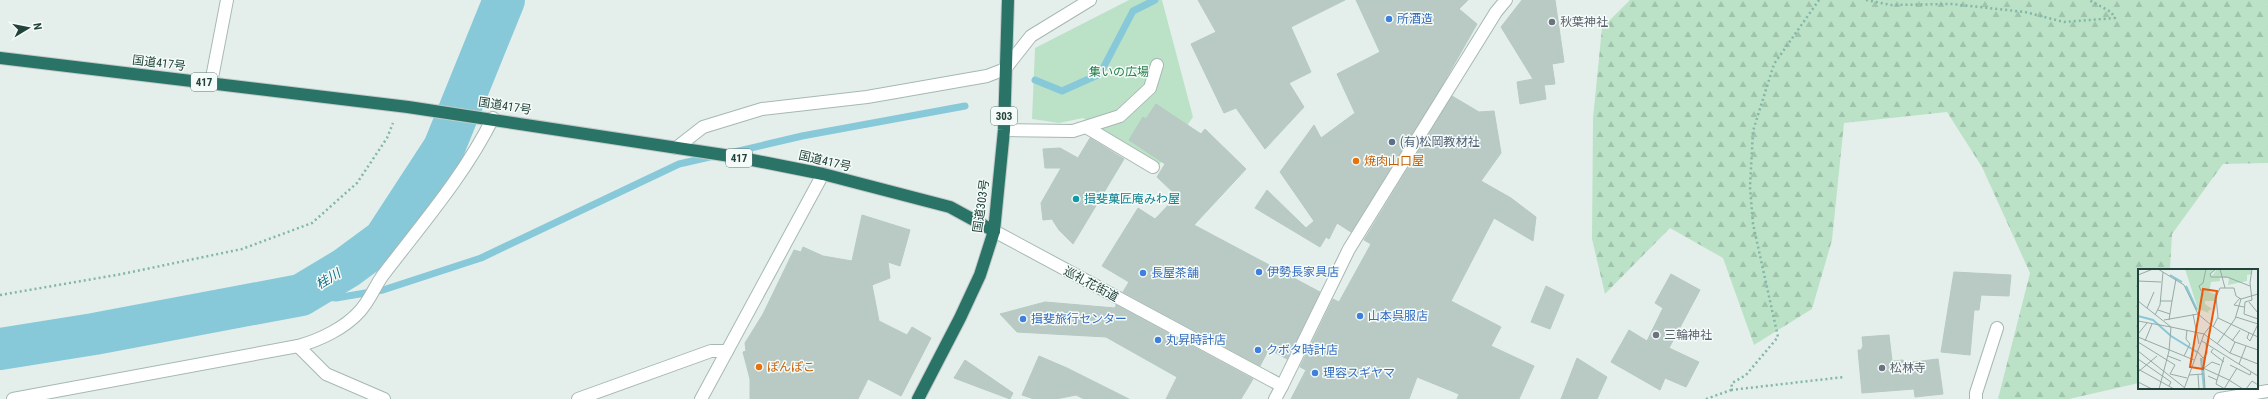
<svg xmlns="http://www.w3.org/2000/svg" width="2268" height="399" font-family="'Roboto Condensed','Noto Sans JP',sans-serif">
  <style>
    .green { fill: #bbe2c7 }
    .forest { fill: url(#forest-firs) }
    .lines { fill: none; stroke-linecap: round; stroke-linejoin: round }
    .stream { stroke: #87c9d9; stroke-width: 7 }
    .river { stroke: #87c9d9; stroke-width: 42 }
    .building { fill: #b9cac4; stroke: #b6cac2 }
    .minor-casing { stroke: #a6b8b3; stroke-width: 14 }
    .highway-casing { stroke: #c1cac8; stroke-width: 14 }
    .path { stroke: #81b6a8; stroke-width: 2.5; stroke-dasharray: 2 3; stroke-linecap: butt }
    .minor { stroke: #fff; stroke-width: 12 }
    .highway { stroke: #297367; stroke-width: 12 }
    .shop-dot { fill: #3f7fe0; stroke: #f5fbf8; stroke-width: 1.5 }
    .worship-dot { fill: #6b7280; stroke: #f5fbf8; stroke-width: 1.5 }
    .service-dot { fill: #5c6f8a; stroke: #f5fbf8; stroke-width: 1.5 }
    .food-dot { fill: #e8710a; stroke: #f5fbf8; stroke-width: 1.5 }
    .culture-dot { fill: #0f9aa8; stroke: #f5fbf8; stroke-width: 1.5 }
    .labels { text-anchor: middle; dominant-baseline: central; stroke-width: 3; stroke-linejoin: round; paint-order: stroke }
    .shield { fill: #f5fbf8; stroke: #617a74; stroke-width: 1 }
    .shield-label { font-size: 11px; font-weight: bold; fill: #21433b }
    .shop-label { font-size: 12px; fill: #366cbe; stroke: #f5fbf8; text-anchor: start }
    .worship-label { font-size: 12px; fill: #5b616d; stroke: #f5fbf8; text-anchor: start }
    .street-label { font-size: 12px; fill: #21433b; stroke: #f5fbf8 }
    .park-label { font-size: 12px; fill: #267f4d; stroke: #f5fbf8 }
    .service-label { font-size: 12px; fill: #4e5e75; stroke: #f5fbf8; text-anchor: start }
    .food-label { font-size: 12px; fill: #c56008; stroke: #f5fbf8; text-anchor: start }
    .culture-label { font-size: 12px; fill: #0d838f; stroke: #f5fbf8; text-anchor: start }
    .water-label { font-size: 13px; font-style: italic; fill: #146e87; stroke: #f5fbf8 }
    .inset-river { fill: none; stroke: #87c9d9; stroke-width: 2 }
    .inset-road { fill: none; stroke: #96aaa5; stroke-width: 1 }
    .view { fill: #e8590c; fill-opacity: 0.15; stroke: #e8590c; stroke-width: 2 }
    .inset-edge { fill: none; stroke: #21433b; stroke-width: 2 }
  </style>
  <defs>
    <pattern id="forest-firs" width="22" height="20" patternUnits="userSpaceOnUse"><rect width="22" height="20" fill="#bbe2c7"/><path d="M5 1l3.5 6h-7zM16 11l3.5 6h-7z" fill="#a0c3ac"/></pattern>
  </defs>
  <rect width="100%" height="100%" fill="#e4efeb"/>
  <polygon class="green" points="1129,0 1162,0 1193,117 1159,165 1083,118 1059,123 1032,119 1035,48"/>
  <polygon class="forest" points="1630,0 2268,0 2268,163 2223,164 2172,234 2170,270 2139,270 2139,383 2069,399 1998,399 2030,273 1982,167 1947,112 1844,123 1832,240 1812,309 1754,345 1723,258 1670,228 1605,294 1592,239 1593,118 1602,28"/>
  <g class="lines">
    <g class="stream">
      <polyline points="1035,80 1062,91 1100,74 1133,11 1155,0"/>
      <polyline points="730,153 802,136 965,106"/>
      <polyline points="301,295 336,298 383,290 481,258 679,164 714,156"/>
    </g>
    <polyline class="river" points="0,349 94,334 301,295 346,268 384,240 444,148 504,0"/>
  </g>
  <g class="building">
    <polygon points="1198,0 1345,0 1291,27 1311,72 1289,83 1304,107 1265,149 1236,108 1224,113 1191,44 1216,32"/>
    <polygon points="1356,0 1468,0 1459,9 1477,24 1440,89 1351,232 1337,223 1329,239 1326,237 1320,247 1255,208 1267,190 1306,228 1314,221 1280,172 1314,125 1321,138 1355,113 1337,74 1380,52"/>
    <polygon points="1522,0 1555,0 1564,62 1552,64 1555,84 1544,85 1546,99 1520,104 1517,82 1533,79 1501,27"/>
    <polygon points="1452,96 1479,112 1494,111 1501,153 1481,181 1511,198 1536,217 1533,241 1494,218 1451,301 1501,327 1491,346 1534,366 1519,399 1457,399 1459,394 1417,377 1409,399 1291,399 1306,370 1300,367 1333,299 1339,302 1371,244 1364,240"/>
    <polygon points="1156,104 1201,134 1205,129 1246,169 1194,225 1320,292 1287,359 1269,349 1260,366 1123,292 1129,282 1102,266 1138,208 1155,219 1177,196 1157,177 1165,164 1129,140 1143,117 1146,119"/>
    <polygon points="1090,138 1124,159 1073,244 1059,230 1052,219 1043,220 1041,203 1061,168 1045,168 1043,149 1060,148 1078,158"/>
    <polygon points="862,215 910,230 900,266 888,262 890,278 872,285 879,321 907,335 912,327 931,338 901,396 868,379 858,399 750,399 750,379 743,352 746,351 745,343 763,314 794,250 801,252 803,247 823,256 852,261"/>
    <polygon points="1954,272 2011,275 2009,296 1981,295 1979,310 1974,310 1970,355 1941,352"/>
    <polygon points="1671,274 1700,290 1669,348 1699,362 1686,387 1665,378 1660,390 1611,362 1629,330 1647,341 1663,308 1655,303"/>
    <polygon points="1546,286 1564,295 1550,329 1531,322"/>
    <polygon points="1045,302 1115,308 1116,305 1253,379 1241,399 1166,399 1177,377 1106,337 1017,332 1000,314"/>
    <polygon points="1889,335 1892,361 1903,360 1904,363 1938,359 1943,394 1915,397 1914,389 1862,393 1858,350 1861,350 1863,346 1862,337"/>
    <polygon points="1039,356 1067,368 1129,399 1084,399 1076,395 1056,399 1034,399 1022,395"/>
    <polygon points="1577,358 1607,377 1597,399 1561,399"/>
    <polygon points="965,360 1013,393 1010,399 954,378"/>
  </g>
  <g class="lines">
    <g class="minor-casing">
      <g id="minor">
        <polyline points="211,83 227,0"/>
        <polyline points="1086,127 1153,167"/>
        <polyline points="1004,130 1073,131 1120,116 1150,88 1157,65"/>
        <polyline points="676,148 703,127 762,109 867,97 987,76 1005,69 1031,36 1090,0"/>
        <polyline points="994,231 1282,386 1275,399"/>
        <polyline points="298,346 326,374 384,399"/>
        <polyline points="1282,386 1349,249 1496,12 1506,0"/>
        <path d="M13,399l285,-53c22,-6 47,-18 62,-35 10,-11 15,-25 23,-36 39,-51 81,-99 110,-157"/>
        <polyline points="578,399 711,351 727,351"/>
        <polyline points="701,399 823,174"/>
        <polyline points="1976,399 1976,393 1997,328"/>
        <polyline points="2220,399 2268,391"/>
      </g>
    </g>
    <g class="highway-casing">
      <g id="highway">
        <polyline points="0,58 408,107 737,157 823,174 950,207 994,231"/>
        <polyline points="918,399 960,318 980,275 994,231 1004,130 1008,0"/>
      </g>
    </g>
    <g class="path">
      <polyline points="1866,0 1891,5 1952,4 2025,12 2064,22 2115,18 2111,12 2089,0"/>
      <polyline points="0,295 122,274 242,249 312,223 357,183 387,138 393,123"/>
      <polyline points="1731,390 1844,377"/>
      <polyline points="1706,399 1731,390 1732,383 1746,375 1778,337 1753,224 1750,187 1753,131 1774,64 1819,0"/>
    </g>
    <use href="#minor" class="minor"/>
    <use href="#highway" class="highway"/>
  </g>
  <g class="shop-dot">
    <circle cx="1389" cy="19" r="4"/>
    <circle cx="1259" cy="272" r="4"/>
    <circle cx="1143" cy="273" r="4"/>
    <circle cx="1360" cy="316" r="4"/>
    <circle cx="1023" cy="319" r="4"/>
    <circle cx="1158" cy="340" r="4"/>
    <circle cx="1258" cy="350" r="4"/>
    <circle cx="1315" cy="373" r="4"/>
  </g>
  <g class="worship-dot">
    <circle cx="1552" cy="22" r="4"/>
    <circle cx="1656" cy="335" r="4"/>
    <circle cx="1882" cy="368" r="4"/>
  </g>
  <circle class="service-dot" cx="1392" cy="142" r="4"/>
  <g class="food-dot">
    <circle cx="1356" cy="161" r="4"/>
    <circle cx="759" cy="367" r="4"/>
  </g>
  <circle class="culture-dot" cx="1076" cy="199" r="4"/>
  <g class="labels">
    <g class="shield">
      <rect x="191" y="73" width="26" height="18" rx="3"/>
      <rect x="991" y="107" width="26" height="18" rx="3"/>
      <rect x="726" y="149" width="26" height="18" rx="3"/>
    </g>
    <g class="shield-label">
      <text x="204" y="82">417</text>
      <text x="1004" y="116">303</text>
      <text x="739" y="158">417</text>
    </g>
    <g class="shop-label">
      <text x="1397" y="19">所酒造</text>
      <text x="1267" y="272">伊勢長家具店</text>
      <text x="1151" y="273">長屋茶舗</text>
      <text x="1368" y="316">山本呉服店</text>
      <text x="1031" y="319">揖斐旅行センター</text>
      <text x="1166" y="340">丸昇時計店</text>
      <text x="1266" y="350">クボタ時計店</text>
      <text x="1323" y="373">理容スギヤマ</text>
    </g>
    <g class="worship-label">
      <text x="1560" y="22">秋葉神社</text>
      <text x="1664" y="335">三輪神社</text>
      <text x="1890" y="368">松林寺</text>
    </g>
    <g class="street-label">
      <text transform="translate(159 63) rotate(7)">国道417号</text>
      <text transform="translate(505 106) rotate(9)">国道417号</text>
      <text transform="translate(825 161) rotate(13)">国道417号</text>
      <text transform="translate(981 206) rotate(-82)">国道303号</text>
      <text transform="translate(1091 284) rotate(28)">巡礼花街道</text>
    </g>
    <g class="park-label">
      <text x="1119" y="72">集いの広場</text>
    </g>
    <g class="service-label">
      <text x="1400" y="142">(有)松岡教材社</text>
    </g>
    <g class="food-label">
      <text x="1364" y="161">焼肉山口屋</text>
      <text x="767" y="367">ぽんぽこ</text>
    </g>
    <g class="culture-label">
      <text x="1084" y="199">揖斐菓匠庵みわ屋</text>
    </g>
    <g class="water-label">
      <text transform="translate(328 279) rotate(-31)">桂川</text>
    </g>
  </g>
  <g transform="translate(2138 269)">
    <rect width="120" height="120" fill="#e4efeb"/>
    <path d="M47,0h30l-5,6 10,3v3l-9,1 -2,10 7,3v6h-11v3l7,5 -4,2 1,2 -11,-4zM79,0h34l1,5 -5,1v6l-19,4 1,-7 -18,-1z" fill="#bbe2c7"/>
    <path class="inset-river" d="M32,6l12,7M48,17l11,24M0,47l15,4 18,16 26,16M63,89l3,31"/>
    <path class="inset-road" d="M20,0l26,16 14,29 13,11M78,0l-6,5 1,3h16l23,9M82,0l5,19M114,0l-2,14 2,17 -7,2 -1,12 14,5M0,6l15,-6M0,12l23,1M63,22l-2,-5 4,-3 3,-14M102,29l-6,7 10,2M0,32l33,26 33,7 26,19 28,11M22,32h12l-3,19M34,32l4,-22M111,33l9,11M9,39l7,-16M20,41l12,4M55,45l6,30M17,46l5,-10 3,-33M98,48l22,7M80,49l40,19M26,51l34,-6M0,52l33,6 -2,24 -10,38M75,58l5,-10 -2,-20 4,-9h14l2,8 5,3 17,-5M111,64l-2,5 3,3 8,-17M0,65l9,-11M66,65l7,-9 24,17 23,8M0,68l56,23M7,72l7,-17M64,72l56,35M94,72l8,-11M0,73l37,23 -5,9M79,75l18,-25 6,-20M75,80l-2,3 13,10M0,82l47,37M59,82l6,7 2,31M92,84l5,-11M30,87l13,5M46,87l6,-12 -4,-5 1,-9M65,89l4,-5 -1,-9M0,90l33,23 -2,4M101,95l7,-18M92,96l20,10 1,-3M65,99l26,12M66,99l8,-6 8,3M0,100l36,20M0,103l19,-16M32,105l17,4M51,106l15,-1M60,106l1,14M70,107l9,4 -1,4 9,5M79,111l7,-23M91,111l14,9M0,113l14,7M46,120l20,-55M86,120l13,-21M108,120l6,-8 6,4"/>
    <path class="view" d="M65,20l14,2 -14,78 -13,-2z"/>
    <rect width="120" height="120" class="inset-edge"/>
  </g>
  <g transform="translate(28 28) rotate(80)" stroke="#f5fbf8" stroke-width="3" paint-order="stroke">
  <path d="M0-3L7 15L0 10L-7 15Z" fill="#21433b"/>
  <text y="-6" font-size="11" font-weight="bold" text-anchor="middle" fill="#21433b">N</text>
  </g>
</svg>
